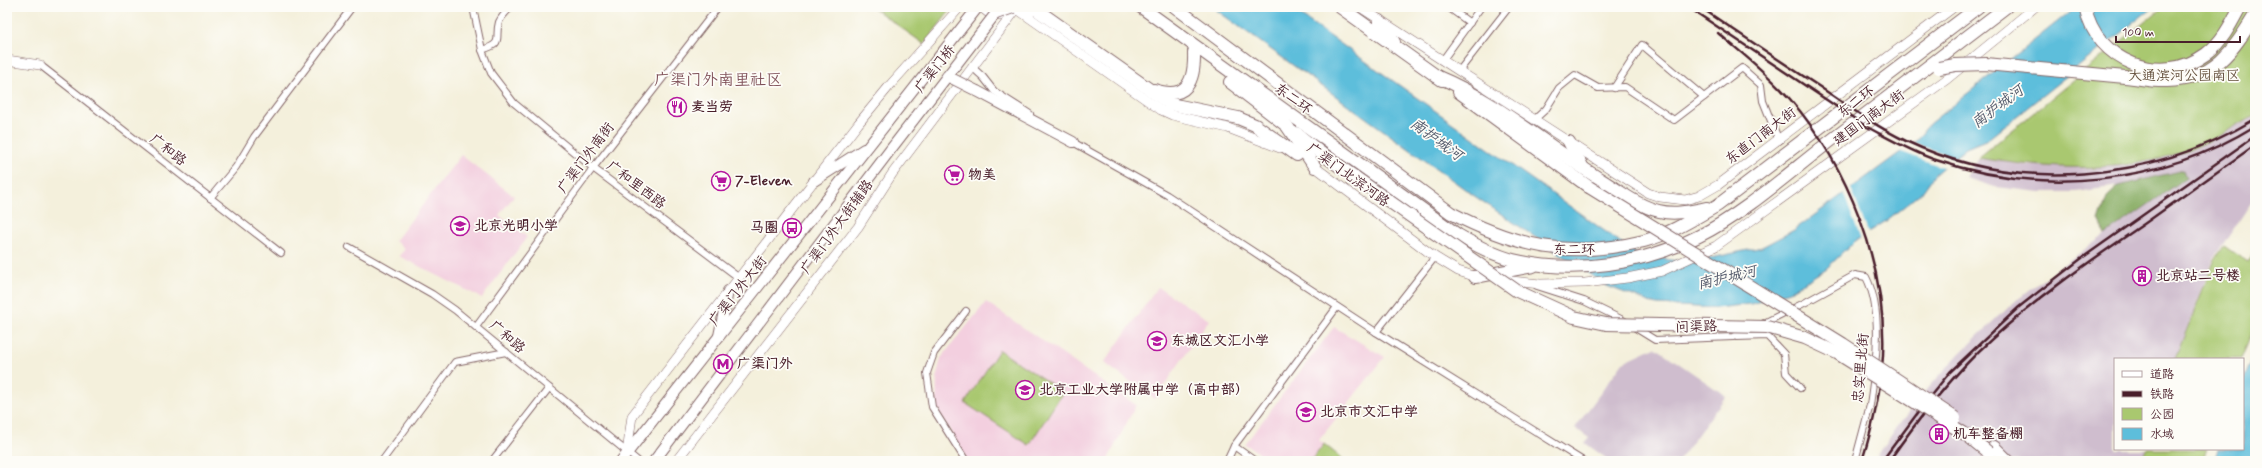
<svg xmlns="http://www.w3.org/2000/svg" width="2262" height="468" font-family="Mynerve,'LXGW WenKai TC',sans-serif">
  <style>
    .built { fill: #f3cfdf }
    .industrial { fill: #cfbdce }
    .green { fill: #a9c86f; stroke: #7a744d }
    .forest { fill: #86ac62; stroke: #686646 }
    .water { fill: #5dbedb; stroke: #546e83 }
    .pier { fill: #f4f0dc }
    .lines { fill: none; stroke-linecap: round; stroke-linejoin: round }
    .street-casing { stroke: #866869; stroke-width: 8 }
    .secondary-casing { stroke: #866869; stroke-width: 10 }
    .primary-casing { stroke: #866869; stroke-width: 12 }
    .highway-casing { stroke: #866869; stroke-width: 14 }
    .street { stroke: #fff; stroke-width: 6 }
    .secondary { stroke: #fff; stroke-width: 9 }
    .primary { stroke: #fff; stroke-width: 10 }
    .highway { stroke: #fff; stroke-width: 12 }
    .rail { stroke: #4a1f2b; stroke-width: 2.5 }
    .primary-bridge-casing { stroke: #866869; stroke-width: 12; stroke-linecap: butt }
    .highway-bridge-casing { stroke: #866869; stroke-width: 14; stroke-linecap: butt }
    .primary-bridge { stroke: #fff; stroke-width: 10 }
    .highway-bridge { stroke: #fff; stroke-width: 12 }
    .labels { text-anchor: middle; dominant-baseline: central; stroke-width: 3.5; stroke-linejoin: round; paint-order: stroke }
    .street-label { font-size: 14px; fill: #4a1f2b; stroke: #fdfcf7 }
    .park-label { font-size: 14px; fill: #66523f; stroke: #fdfcf7 }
    .poi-label { font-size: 14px; font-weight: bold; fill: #4a1f2b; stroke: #fdfcf7; text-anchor: start }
    .water-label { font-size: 15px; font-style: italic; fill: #515769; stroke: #fdfcf7 }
    .quarter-label { font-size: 16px; fill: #80525a; stroke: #fdfcf7 }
  </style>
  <rect width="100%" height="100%" fill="#fdfcf7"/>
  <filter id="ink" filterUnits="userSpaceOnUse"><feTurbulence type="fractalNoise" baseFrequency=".025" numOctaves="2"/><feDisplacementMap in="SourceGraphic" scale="8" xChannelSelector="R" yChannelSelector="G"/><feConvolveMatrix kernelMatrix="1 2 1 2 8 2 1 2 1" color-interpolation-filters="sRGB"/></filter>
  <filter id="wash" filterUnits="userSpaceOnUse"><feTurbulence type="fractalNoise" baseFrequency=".012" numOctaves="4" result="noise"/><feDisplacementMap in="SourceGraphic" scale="16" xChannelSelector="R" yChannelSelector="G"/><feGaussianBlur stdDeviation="0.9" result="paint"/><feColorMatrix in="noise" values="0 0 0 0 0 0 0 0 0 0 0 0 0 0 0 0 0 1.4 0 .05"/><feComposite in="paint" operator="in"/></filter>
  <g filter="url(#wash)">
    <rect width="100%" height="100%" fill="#f4f0dc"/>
    <g class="built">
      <polygon points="461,155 514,196 499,215 527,237 482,298 399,256 405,249 395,241"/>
      <polygon points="1158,287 1209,320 1155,399 1104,363"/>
      <polygon points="986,302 1136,405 1107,461 968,461 936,407 937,375 941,358"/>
      <polygon points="1334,327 1385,357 1319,440 1345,461 1272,461 1245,444"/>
    </g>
    <g class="industrial">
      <polygon points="2255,115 2255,197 2214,258 2175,359 2115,359 2115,449 2147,449 2139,461 1874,461 1898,425 1931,385 1960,353 2008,307 2054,271 2186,178 2183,170 2119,186 2076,192 2040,192 1995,187 1966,178 1978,158 2031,166 2191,149"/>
      <polygon points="1655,347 1726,396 1678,461 1610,461 1585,443 1589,438 1575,428 1623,362"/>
    </g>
    <g class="green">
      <polygon points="872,7 953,7 924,44"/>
      <path d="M2163,7h92v108c-21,11 -42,26 -64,34 -71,26 -140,20 -213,9z"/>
      <polygon points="2224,246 2247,262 2255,250 2255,326 2241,359 2175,359 2215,259"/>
      <polygon points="999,350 1063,392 1029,445 965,403"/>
      <polygon points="1324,444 1345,461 1311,461"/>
      <polygon points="2147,449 2207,449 2202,461 2139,461"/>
    </g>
    <polygon class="forest" points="2183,170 2186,178 2105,235 2099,221 2107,197 2119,186"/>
    <g class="water">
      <polygon points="1212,7 1289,7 1637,254 1688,263 1762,247 1794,230 1917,140 1929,124 2076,7 2153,7 1988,139 1966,148 1935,174 1923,191 1886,221 1854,242 1827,268 1789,292 1751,304 1716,308 1657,305 1607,286 1473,195"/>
      <polygon points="2255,352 2255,461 2215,461 2219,449 2243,449 2243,382"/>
    </g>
    <g class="pier">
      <polygon points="1912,141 1922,146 1957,158 1945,168 1899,151"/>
      <polygon points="1850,186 1869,235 1861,240 1843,192"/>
    </g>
  </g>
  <g filter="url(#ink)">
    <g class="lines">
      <g class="street-casing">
        <g id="street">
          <polyline points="473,7 482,50 491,73 514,103 593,168 738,277"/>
          <polyline points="1448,7 1470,23"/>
          <path d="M482,50c23,-7 12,-11 17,-28 2,-5 8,-11 12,-15"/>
          <polyline points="1442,61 1481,7"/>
          <polyline points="40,65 281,253"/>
          <polyline points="972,67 983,77 994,91 1030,114"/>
          <polyline points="1459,71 1509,7"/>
          <polyline points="1614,88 1642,45 1704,97"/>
          <polyline points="1535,119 1546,109 1559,88 1575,75 1598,88 1625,87 1674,120 1742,68 1761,85 1763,101 1779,141"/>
          <polyline points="1071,141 1167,195 1376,332"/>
          <polyline points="210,198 236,167 254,137 352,7"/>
          <polyline points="349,247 432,294 455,310 638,461"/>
          <polyline points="1435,257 1376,332 1583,461"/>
          <polyline points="1537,286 1584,301 1625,321"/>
          <polyline points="966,311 934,353 927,373 932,407 966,461"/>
          <path d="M1760,325l46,-23 49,-27 11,2c13,25 12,62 9,90"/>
          <polyline points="476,327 593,168 718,7"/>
          <polyline points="1634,327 1655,340 1733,337 1750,330"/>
          <polyline points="1737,337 1767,336 1784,354 1786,373 1800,388"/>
          <polyline points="1234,446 1255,461"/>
          <polyline points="382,461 455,362 506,352"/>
          <polyline points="492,461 549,388"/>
          <polyline points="1227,461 1234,446 1337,307"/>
          <polyline points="1855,461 1870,405 1874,376"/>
        </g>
      </g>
      <g class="secondary-casing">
        <g id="secondary">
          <polyline points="981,7 991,15 1000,16"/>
          <polyline points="1360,7 1648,193 1660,197 1685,200 1699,196 1718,185 1954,7"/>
          <polyline points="1014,10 1017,9 1161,110 1172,115 1228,128 1280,148"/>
          <polyline points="7,60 40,65"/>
          <polyline points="1311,164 1435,257 1458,271 1480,278"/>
          <polyline points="1501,280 1540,284 1585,283 1627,278 1662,271 1716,246 1947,79 2035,7"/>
          <polyline points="627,453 632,416 858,124 891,84 960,7"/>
          <polyline points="676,461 858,227 892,174 1018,7"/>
        </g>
      </g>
      <g class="primary-casing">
        <g id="primary">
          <polyline points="977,91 1073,142"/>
          <polyline points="814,181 864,149"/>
          <polyline points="719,336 728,291"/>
          <polyline points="621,461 978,7"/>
          <polyline points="654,461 891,149"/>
        </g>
      </g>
      <g class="highway-casing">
        <g id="highway">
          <polyline points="1023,7 1037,10 1170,104 1238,118 1255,125 1297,155"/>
          <path d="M1141,7l317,228c17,10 36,20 55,25 62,15 130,4 186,-24 46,-23 93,-66 134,-97 58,-44 115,-88 173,-132"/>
          <path d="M1175,7l276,206c66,34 119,46 193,28 26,-7 51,-23 74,-36l260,-198"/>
          <polyline points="1340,7 1442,80"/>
          <path d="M2085,7c11,55 76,80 121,47 16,-12 25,-30 34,-47"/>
          <polyline points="1379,21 1394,42"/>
          <path d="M1436,76c61,25 111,70 167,105 18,11 35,25 56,30 16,4 32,0 48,-3"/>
          <path d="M2125,77c14,1 29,5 42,4 47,-1 66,-30 88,-66"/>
          <polyline points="1230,82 1287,126 1315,167"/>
          <path d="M1154,90c33,11 41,-9 40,-38"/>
          <polyline points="1459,92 1589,187"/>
          <polyline points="1296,133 1322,154"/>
          <polyline points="1569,142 1582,166"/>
          <polyline points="1475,277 1533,266"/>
          <polyline points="1994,447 2008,461"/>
        </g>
      </g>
      <use href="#street" class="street"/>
      <use href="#secondary" class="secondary"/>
      <use href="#primary" class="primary"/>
      <use href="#highway" class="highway"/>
      <g class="rail">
        <path d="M1688,7l179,120c23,12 45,25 69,33 105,36 224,25 319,-34"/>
        <path d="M1700,7c40,27 80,54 120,80 28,19 55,39 86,54 111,53 245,41 349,-22"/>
        <path d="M1718,33c25,21 50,41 72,66 58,67 97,166 93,256 -2,36 -10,71 -21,106"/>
        <polyline points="1882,461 1928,399 1950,372 2019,307 2082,258 2255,136"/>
        <path d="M1889,461c27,-39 56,-76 90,-110 50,-48 108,-88 165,-127 37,-26 74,-53 111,-79"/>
      </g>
      <g class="primary-bridge-casing">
        <g id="primary-bridge">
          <polyline points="947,76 977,91"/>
          <polyline points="891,149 996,13"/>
        </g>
      </g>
      <g class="highway-bridge-casing">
        <g id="highway-bridge">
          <polyline points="996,13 1013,7"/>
          <polyline points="1939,68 1955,65 1986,64 2125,77"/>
          <polyline points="1322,154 1517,291 1574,317 1606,324 1767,327 1805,338 1837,353 1899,392 1968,436 1989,453"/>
          <polyline points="1589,187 1843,344 1955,418"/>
        </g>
      </g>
      <use href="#primary-bridge" class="primary-bridge"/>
      <use href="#highway-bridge" class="highway-bridge"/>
    </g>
  </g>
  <defs>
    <g id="restaurant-ring" transform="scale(1)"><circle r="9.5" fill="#fdfcf7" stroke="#b5179e" stroke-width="1.5"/><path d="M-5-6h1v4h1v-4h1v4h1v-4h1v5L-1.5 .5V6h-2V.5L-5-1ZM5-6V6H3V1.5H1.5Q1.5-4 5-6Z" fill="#b5179e"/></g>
    <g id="supermarket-ring" transform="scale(1)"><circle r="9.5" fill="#fdfcf7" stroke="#b5179e" stroke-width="1.5"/><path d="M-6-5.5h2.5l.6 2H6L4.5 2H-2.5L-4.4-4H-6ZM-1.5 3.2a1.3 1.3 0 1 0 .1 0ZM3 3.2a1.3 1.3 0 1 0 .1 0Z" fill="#b5179e"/></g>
    <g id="school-ring" transform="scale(1)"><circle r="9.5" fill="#fdfcf7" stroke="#b5179e" stroke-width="1.5"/><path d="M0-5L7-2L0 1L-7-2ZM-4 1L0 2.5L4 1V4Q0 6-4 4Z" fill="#b5179e"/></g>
    <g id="bus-ring" transform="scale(1)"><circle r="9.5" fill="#fdfcf7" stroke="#b5179e" stroke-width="1.5"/><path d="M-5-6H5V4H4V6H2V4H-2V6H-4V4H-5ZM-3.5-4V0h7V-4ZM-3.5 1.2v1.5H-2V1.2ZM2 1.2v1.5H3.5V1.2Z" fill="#b5179e"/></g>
    <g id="building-ring" transform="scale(1)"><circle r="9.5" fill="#fdfcf7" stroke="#b5179e" stroke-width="1.5"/><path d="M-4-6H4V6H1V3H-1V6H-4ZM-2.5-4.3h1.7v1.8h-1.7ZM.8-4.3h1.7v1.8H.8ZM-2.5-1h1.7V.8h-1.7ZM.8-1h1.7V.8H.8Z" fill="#b5179e"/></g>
    <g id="metro-ring" transform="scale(1)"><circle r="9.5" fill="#fdfcf7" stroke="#b5179e" stroke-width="1.5"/><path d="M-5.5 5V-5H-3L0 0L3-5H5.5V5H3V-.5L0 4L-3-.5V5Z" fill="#b5179e"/></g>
  </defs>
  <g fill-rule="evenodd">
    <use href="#restaurant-ring" x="677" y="107"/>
    <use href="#supermarket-ring" x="954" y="175"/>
    <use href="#supermarket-ring" x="721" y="181"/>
    <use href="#school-ring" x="460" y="226"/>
    <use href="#bus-ring" x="792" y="228"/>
    <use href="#building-ring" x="2142" y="276"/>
    <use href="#school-ring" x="1157" y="341"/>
    <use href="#metro-ring" x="723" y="364"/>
    <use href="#school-ring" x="1025" y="390"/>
    <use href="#school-ring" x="1306" y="412"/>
    <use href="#building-ring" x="1939" y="434"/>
  </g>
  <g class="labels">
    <g class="street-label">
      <text transform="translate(935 69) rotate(-52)">广渠门桥</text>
      <text transform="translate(1293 99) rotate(36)">东二环</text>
      <text transform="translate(1856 102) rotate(-38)">东二环</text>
      <text transform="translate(1869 118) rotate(-36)">建国门南大街</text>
      <text transform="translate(1761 136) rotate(-37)">东直门南大街</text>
      <text transform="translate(168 150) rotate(38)">广和路</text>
      <text transform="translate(586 158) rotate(-53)">广渠门外南街</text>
      <text transform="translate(1348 175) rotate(36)">广渠门北滨河路</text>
      <text transform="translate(636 185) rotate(37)">广和里西路</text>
      <text transform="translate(837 227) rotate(-54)">广渠门外大街辅路</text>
      <text x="1574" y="250">东二环</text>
      <text transform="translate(738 291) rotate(-52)">广渠门外大街</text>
      <text transform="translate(1696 327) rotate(-2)">问渠路</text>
      <text transform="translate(507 337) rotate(41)">广和路</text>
      <text transform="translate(1861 368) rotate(-85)">忠实里北街</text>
    </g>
    <g class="park-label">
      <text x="2184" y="76">大通滨河公园南区</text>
    </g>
    <g class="poi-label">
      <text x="691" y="107">麦当劳</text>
      <text x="968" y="175">物美</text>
      <text x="735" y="181">7-Eleven</text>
      <text x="474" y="226">北京光明小学</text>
      <text x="778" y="228" text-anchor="end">马圈</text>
      <text x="2156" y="276">北京站二号楼</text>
      <text x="1171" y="341">东城区文汇小学</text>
      <text x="737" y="364">广渠门外</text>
      <text x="1039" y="390">北京工业大学附属中学（高中部）</text>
      <text x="1320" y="412">北京市文汇中学</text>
      <text x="1953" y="434">机车整备棚</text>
    </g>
    <g class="water-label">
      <text transform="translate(1998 107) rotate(-37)">南护城河</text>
      <text transform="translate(1436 140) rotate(36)">南护城河</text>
      <text transform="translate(1727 278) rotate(-13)">南护城河</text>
    </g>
    <g class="quarter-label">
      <text x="718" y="80">广渠门外南里社区</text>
    </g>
  </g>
  <rect width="2262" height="468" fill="none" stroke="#fdfcf7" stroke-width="24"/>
  <rect x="2114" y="358" width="130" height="92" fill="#fdfcf7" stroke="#b5a4a5"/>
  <rect x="2122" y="371" width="20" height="6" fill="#ffffff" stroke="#b5a4a5"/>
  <text x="2150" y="378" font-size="12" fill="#4a1f2b">道路</text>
  <rect x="2122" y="391" width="20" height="6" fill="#4a1f2b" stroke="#b5a4a5"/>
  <text x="2150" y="398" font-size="12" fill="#4a1f2b">铁路</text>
  <rect x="2122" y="408" width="20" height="12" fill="#a9c86f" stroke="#b5a4a5"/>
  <text x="2150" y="418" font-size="12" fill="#4a1f2b">公园</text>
  <rect x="2122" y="428" width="20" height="12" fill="#5dbedb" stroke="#b5a4a5"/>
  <text x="2150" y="438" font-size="12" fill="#4a1f2b">水域</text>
  <path d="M2116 36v6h124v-6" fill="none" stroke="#4a1f2b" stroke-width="2"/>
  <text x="2122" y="36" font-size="12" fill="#4a1f2b" stroke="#fdfcf7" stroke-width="3" paint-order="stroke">100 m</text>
</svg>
